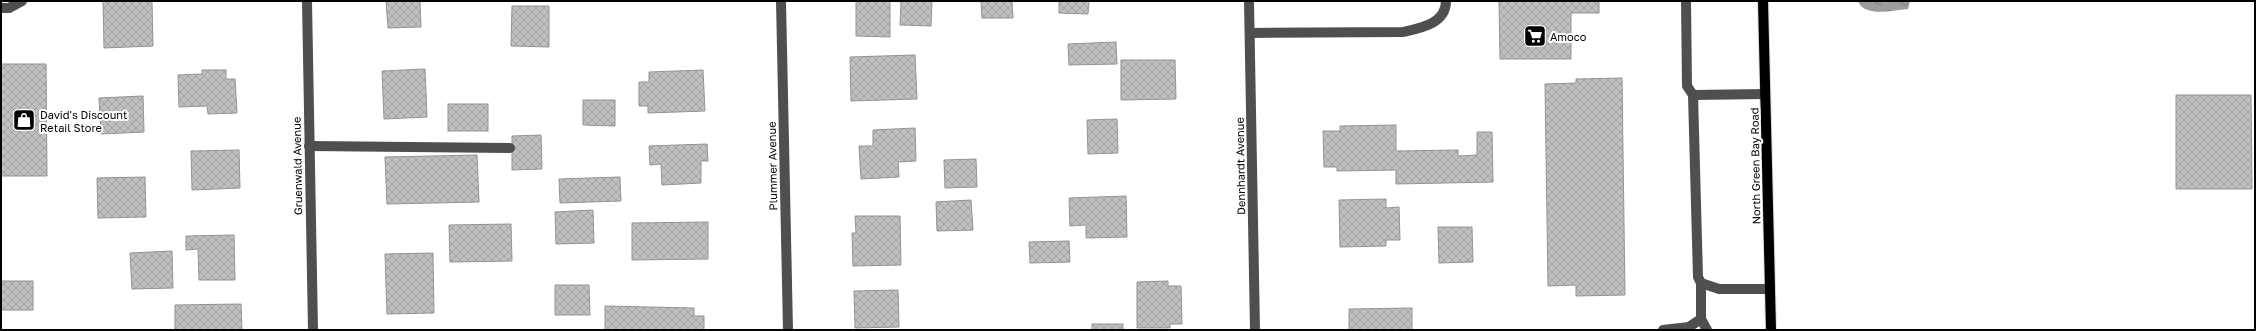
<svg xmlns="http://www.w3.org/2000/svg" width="2256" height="331" font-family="'Golos Text',sans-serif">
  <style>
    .water { fill: url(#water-ripples) }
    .building { fill: url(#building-cross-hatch); stroke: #939393 }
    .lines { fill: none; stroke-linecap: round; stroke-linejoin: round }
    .major-casing { stroke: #dbdbdb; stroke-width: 12 }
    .minor { stroke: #4f4f4f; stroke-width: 10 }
    .major { stroke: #000; stroke-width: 10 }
    .labels { text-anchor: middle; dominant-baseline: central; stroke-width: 4; stroke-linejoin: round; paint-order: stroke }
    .poi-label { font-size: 11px; fill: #000; stroke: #fff; text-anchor: start }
    .street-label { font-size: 11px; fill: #000; stroke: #fff }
  </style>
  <defs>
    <pattern id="water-ripples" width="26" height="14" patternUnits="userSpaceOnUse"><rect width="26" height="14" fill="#9d9d9d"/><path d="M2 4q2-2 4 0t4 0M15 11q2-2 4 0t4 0" fill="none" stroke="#858585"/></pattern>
    <pattern id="building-cross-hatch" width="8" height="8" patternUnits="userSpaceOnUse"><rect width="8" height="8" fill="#bfbfbf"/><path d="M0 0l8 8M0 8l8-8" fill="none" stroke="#a2a2a2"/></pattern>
  </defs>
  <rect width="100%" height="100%" fill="#fff"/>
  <path class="water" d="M1858,1h52l-2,8c-14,1 -44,9 -50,-8z"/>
  <g class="building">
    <polygon points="103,1 152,1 153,46 104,48"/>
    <polygon points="386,1 420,1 421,27 388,28"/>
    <polygon points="856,1 890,1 890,37 856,36"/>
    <polygon points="901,1 932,1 931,26 900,25"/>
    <polygon points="981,1 1012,1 1013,18 982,18"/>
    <polygon points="1059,1 1089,1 1088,14 1059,13"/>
    <polygon points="1499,1 1599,1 1599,13 1571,13 1571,59 1500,59"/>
    <polygon points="512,6 549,6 549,47 511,46"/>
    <polygon points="1116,42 1117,64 1069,65 1068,44"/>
    <polygon points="915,55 917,99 851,101 850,57"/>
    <polygon points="1121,60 1175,60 1176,99 1121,100"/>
    <polygon points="1,64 46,64 47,176 1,176"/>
    <polygon points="425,69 427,117 384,119 382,71"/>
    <polygon points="202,70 226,70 226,79 235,79 237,113 208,114 207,106 179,107 178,75 202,74"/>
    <polygon points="703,70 705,111 648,113 648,106 639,106 639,82 649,82 649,72"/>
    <polygon points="1622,78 1625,295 1576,296 1576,285 1548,286 1545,84 1576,83 1576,79"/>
    <polygon points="2176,95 2251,95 2252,189 2176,189"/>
    <polygon points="143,96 144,132 101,134 99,98"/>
    <polygon points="583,100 615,100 615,126 583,125"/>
    <rect x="448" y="104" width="40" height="27"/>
    <polygon points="1117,119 1118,153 1088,154 1087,120"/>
    <polygon points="1396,125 1396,151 1458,150 1458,156 1477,155 1477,132 1492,132 1493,182 1396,184 1396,170 1337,171 1337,167 1324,167 1323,131 1340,131 1340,126"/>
    <polygon points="915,128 916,161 898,162 899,177 861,179 859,146 873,146 873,130"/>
    <polygon points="541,135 542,169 512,170 512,136"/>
    <polygon points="707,144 708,161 701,161 701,183 662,185 661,164 650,165 649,146"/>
    <polygon points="239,150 240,188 192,190 191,151"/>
    <polygon points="477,155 479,202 387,204 385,157"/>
    <polygon points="976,159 977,187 945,188 944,160"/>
    <polygon points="145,177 146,217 98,218 97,178"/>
    <polygon points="620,177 621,201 560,203 559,179"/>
    <polygon points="1126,196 1127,237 1086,238 1086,225 1070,226 1069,198"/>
    <polygon points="1386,199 1386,208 1399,207 1400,240 1386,240 1386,246 1340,247 1339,200"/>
    <polygon points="971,200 973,230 937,231 936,202"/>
    <polygon points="593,210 594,243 556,244 555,212"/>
    <polygon points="855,216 900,216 901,265 853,266 852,233 856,233"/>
    <polygon points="708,222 708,259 632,260 632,223"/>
    <polygon points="511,224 512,261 450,262 449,225"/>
    <polygon points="1438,227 1472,227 1473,262 1439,263"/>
    <polygon points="234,235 235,280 199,280 198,249 186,250 186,236"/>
    <polygon points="1069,241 1070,262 1030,263 1029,242"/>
    <polygon points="172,251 173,288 132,289 130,253"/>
    <polygon points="433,253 434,313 387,314 385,254"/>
    <rect x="1" y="281" width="32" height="29"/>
    <polygon points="1168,281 1168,286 1181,286 1182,324 1170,324 1170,328 1137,328 1137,282"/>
    <polygon points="555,285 589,285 590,315 555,315"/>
    <polygon points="898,290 899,327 855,328 854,291"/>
    <polygon points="241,304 242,330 175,330 175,305"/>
    <polygon points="605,306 694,308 694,316 704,316 704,330 605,330"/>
    <polygon points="1412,308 1412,330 1349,330 1349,309"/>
    <rect x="1092" y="324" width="31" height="6"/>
  </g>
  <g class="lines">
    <g class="major-casing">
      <polyline id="major" points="1763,1 1771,330"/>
    </g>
    <g class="minor">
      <polyline points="307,1 313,330"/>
      <polyline points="781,1 788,330"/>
      <polyline points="1249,1 1255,330"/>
      <polyline points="1686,1 1687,86 1693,95 1765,94"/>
      <polyline points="1,8 9,8 22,1"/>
      <path d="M1250,33l153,-1c17,-4 43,-8 43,-31"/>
      <polyline points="1693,95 1698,277 1701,283 1719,289 1770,289"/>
      <polyline points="309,146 510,148"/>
      <polyline points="1701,319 1707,330"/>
      <polyline points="1663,330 1689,327 1701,319 1701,283"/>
    </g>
    <use href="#major" class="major"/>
  </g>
  <defs>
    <g id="supermarket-square" transform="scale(1.15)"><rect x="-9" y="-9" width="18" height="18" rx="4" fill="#000" stroke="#fff"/><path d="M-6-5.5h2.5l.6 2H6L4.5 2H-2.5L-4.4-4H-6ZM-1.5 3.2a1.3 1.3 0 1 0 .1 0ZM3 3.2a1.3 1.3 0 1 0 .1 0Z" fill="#fff"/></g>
    <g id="shop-square" transform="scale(1.15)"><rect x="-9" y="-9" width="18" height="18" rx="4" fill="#000" stroke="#fff"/><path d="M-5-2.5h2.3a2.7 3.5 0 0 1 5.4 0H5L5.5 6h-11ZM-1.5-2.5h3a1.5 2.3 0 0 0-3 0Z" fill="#fff"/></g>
  </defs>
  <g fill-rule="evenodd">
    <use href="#supermarket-square" x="1535" y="36"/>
    <use href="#shop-square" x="24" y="120"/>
  </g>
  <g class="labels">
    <g class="poi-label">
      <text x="1550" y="36">Amoco</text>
      <text x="40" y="114">David's Discount<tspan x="40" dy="13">Retail Store</tspan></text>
    </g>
    <g class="street-label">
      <text transform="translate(297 166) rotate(-91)">Gruenwald Avenue</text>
      <text transform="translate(772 166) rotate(-91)">Plummer Avenue</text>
      <text transform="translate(1240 166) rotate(-91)">Dennhardt Avenue</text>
      <text transform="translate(1755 166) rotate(-91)">North Green Bay Road</text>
    </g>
  </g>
  <rect width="2256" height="331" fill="none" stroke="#000000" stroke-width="4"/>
</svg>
